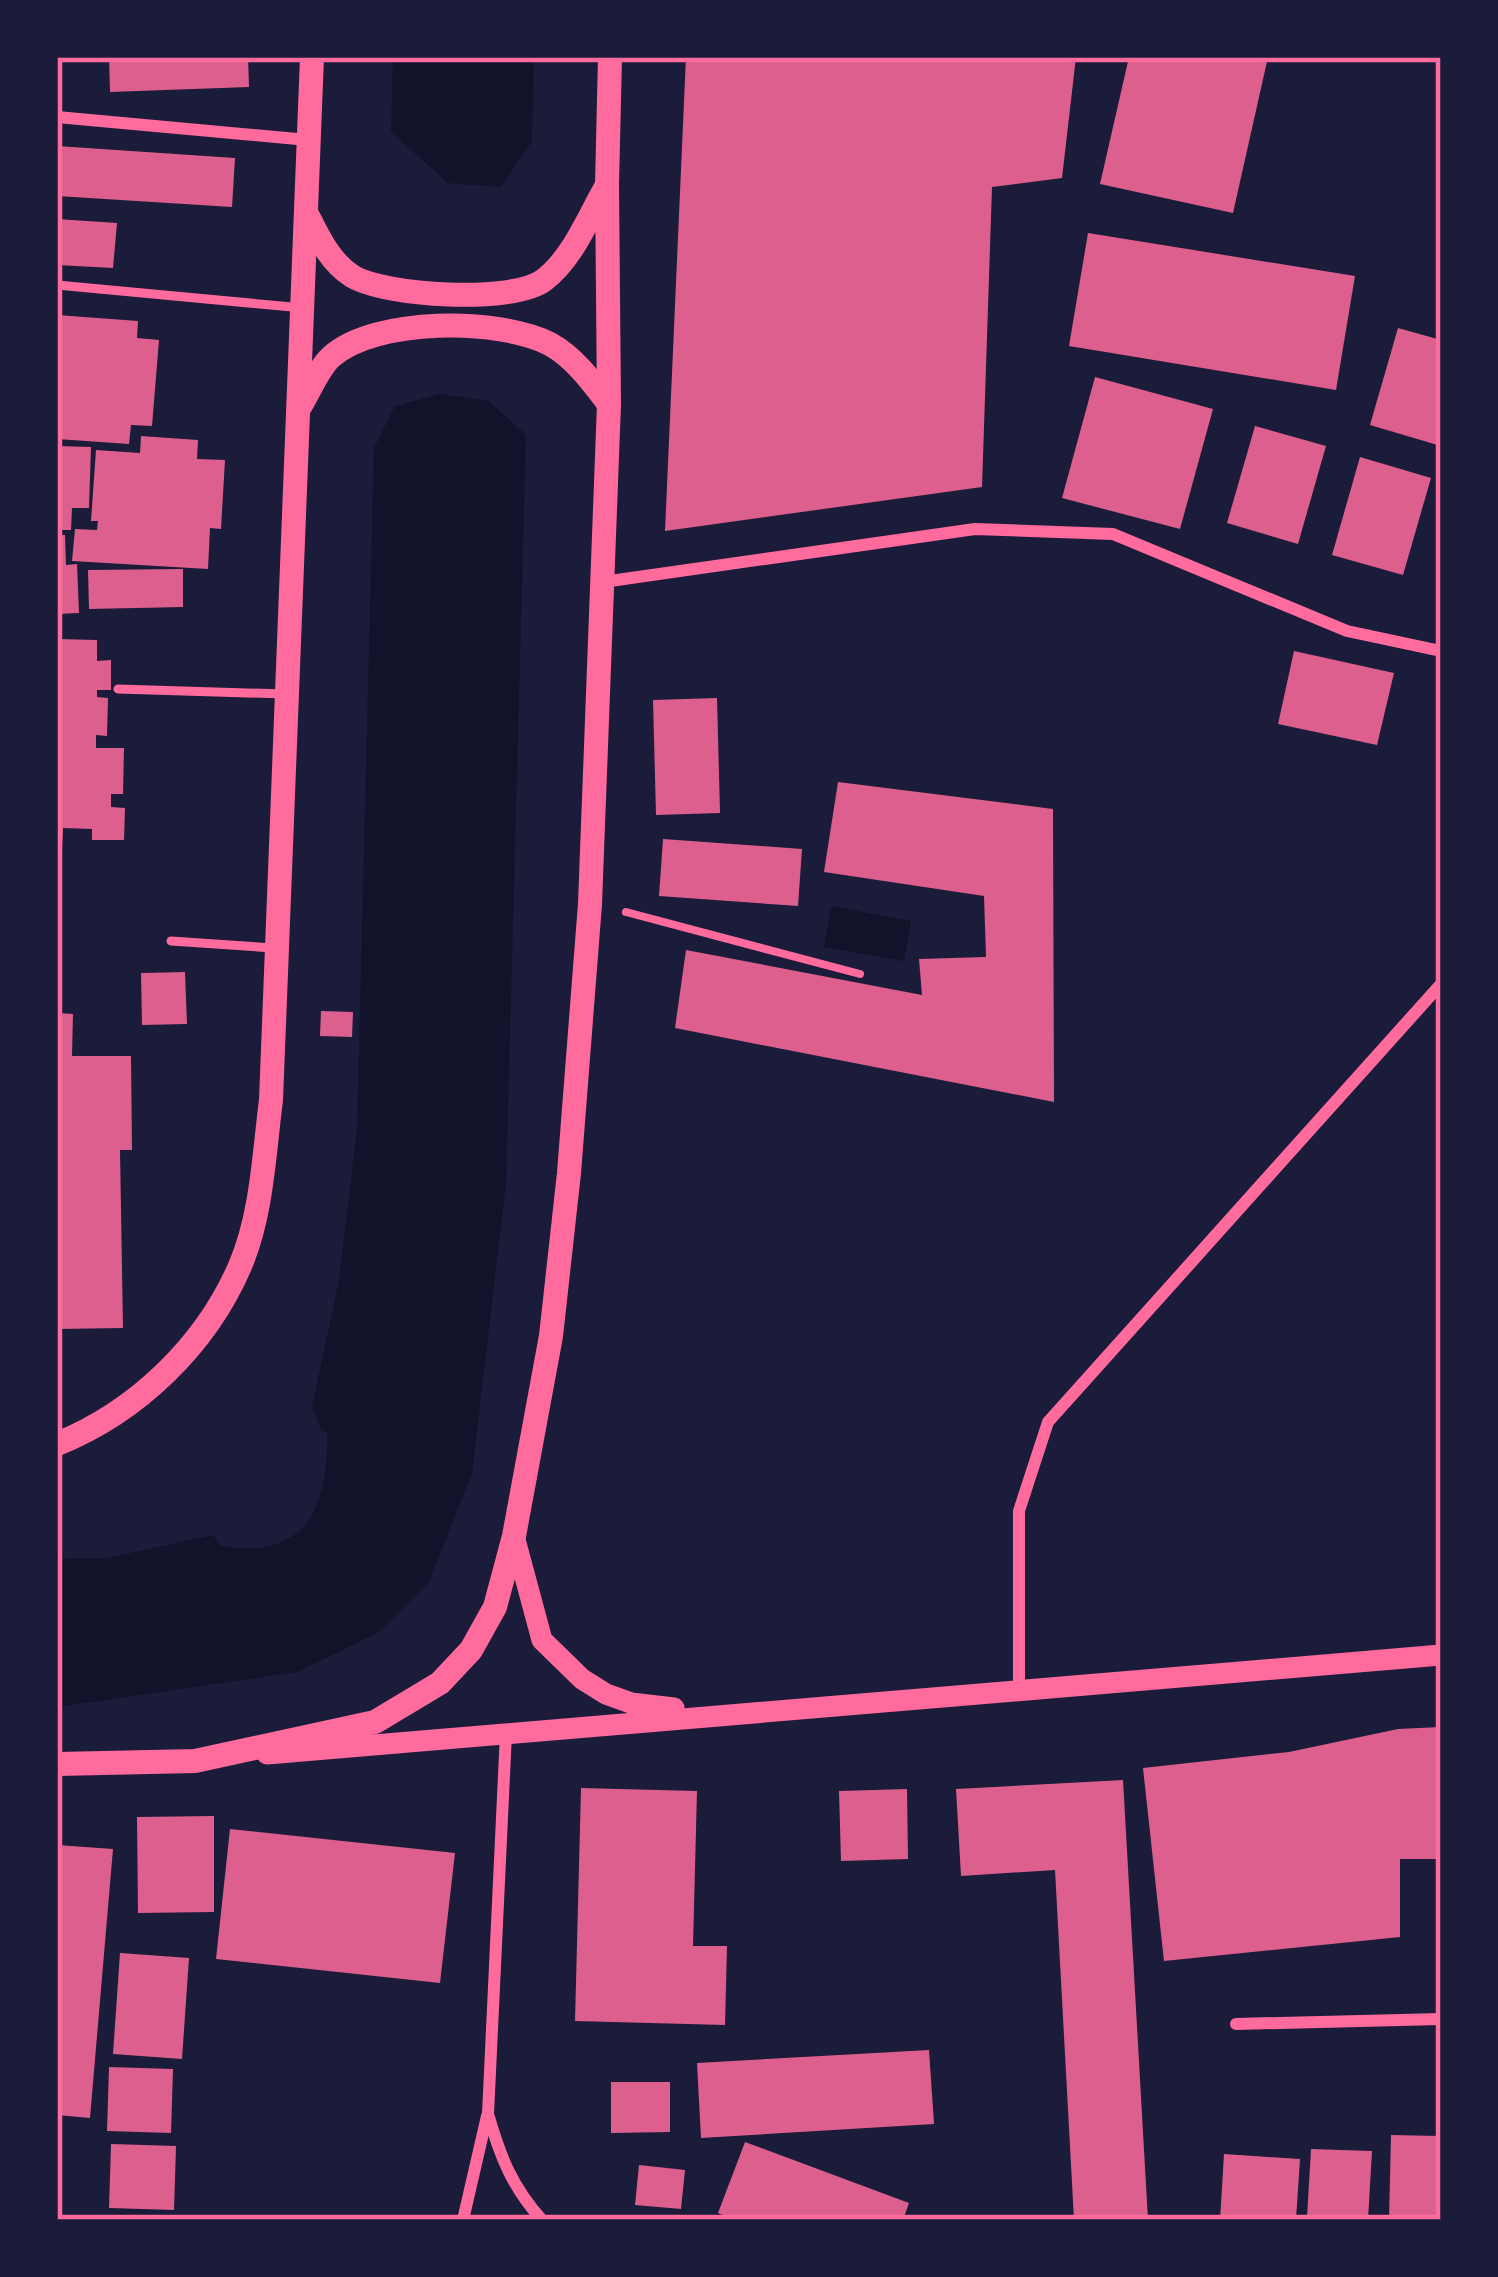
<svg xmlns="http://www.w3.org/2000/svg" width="1498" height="2277" font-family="'DejaVu Sans',sans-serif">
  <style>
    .water { fill: #12122b }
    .building { fill: #dd5f8e }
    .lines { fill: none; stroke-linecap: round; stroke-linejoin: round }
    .path { stroke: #ff6b9d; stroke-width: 8 }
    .service { stroke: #ff6b9d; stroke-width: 9 }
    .minor { stroke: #ff6b9d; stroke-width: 12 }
    .tertiary { stroke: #ff6b9d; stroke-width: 21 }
    .secondary { stroke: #ff6b9d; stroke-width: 24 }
    .neatline { fill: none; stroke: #ff6b9d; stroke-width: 4.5 }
  </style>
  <rect width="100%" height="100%" fill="#1b1b3a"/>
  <g class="water">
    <polygon points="393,57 534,57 532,141 501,187 448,183 391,132"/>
    <path d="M441,394l48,7 37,34 -20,748 -34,290 -43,109 -50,50 -82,40 -240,35v-148l50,-1 106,-23 8,11c84,15 108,-38 106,-113l-6,-4 -9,-22 27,-127 18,-151 17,-681 21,-42z"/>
    <polygon points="831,906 911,921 904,961 824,947"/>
  </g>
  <g class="building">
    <polygon points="109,57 248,57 249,87 110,92"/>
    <polygon points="686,57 1076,57 1062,178 992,187 982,487 665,531"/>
    <polygon points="1129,57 1268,57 1233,213 1100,184"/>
    <polygon points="57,146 235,158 232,207 57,196"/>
    <polygon points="57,219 117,223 113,268 57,265"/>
    <polygon points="1088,233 1355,276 1336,390 1069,346"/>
    <polygon points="57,315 138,321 137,338 159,340 152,426 131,425 129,444 57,439"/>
    <polygon points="1398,328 1441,340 1441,446 1370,425"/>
    <polygon points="1095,377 1213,409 1180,529 1062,498"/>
    <polygon points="1255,426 1326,446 1298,544 1227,523"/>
    <polygon points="141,436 198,440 197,459 225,460 221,529 210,528 208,569 72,561 75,529 97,530 98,521 91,521 96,450 140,453"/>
    <polygon points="57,446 91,447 89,508 72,508 71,530 57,530"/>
    <polygon points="1360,457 1431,478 1403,575 1332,555"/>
    <polygon points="57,535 65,535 66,565 77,564 79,613 57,614"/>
    <polygon points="183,569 183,607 89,609 88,570"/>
    <polygon points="57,639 97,640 97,661 111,660 111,690 97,690 97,697 108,698 107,736 96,735 96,748 124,748 123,794 111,794 111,807 125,808 124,840 92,840 92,829 63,828 62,850 57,850"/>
    <polygon points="1294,651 1394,673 1377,745 1278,724"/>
    <polygon points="717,698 720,813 656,815 653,700"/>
    <polygon points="838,782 1053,809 1054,1102 675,1028 686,950 922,995 919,959 986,957 984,896 824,872"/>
    <polygon points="663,839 802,849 798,906 659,896"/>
    <polygon points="185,972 187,1024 142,1025 141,973"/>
    <polygon points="321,1011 353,1012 352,1037 320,1036"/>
    <polygon points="57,1013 73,1014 72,1056 131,1056 132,1150 120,1150 123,1328 57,1329"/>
    <polygon points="1441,1727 1441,1859 1400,1859 1400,1937 1164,1961 1143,1768 1289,1752 1398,1729"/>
    <polygon points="1123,1780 1148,2220 1074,2220 1055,1870 961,1876 956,1789"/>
    <polygon points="581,1788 697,1791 693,1946 727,1946 725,2025 575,2021"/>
    <polygon points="907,1789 908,1859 841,1861 839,1791"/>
    <polygon points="214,1816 214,1912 138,1913 137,1817"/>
    <polygon points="230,1829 455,1853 440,1983 216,1959"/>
    <polygon points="57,1845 113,1849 90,2118 57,2115"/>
    <polygon points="120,1953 189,1958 182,2059 113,2054"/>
    <polygon points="929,2050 934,2124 701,2138 697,2063"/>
    <polygon points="109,2067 173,2069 171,2133 107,2131"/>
    <polygon points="611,2082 670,2082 670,2132 611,2133"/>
    <polygon points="1391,2135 1441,2136 1441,2220 1389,2220"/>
    <polygon points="745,2142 909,2203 903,2220 735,2220 718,2213"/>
    <polygon points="111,2144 176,2146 174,2210 109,2208"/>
    <polygon points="1311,2149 1372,2151 1368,2220 1307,2217"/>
    <polygon points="1224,2154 1300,2159 1296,2220 1220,2220"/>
    <polygon points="639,2165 685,2170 681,2209 635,2205"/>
  </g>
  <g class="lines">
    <polyline class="path" points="626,912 860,974"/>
    <g class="service">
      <polyline points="57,285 303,308"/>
      <polyline points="118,689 285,694"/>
      <polyline points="171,941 274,948"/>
    </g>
    <g class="minor">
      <polyline points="57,117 308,140"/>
      <polyline points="603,582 975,529 1113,534 1347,631 1441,651"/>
      <polyline points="1019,1690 1019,1511 1048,1422 1441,984"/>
      <path d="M506,1733l-18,381c12,42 24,73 54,106"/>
      <polyline points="1236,2024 1441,2019"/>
      <polyline points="463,2220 487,2116"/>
    </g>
    <g class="tertiary">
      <polyline points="514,1536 542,1640 582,1679 606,1694 631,1703 674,1708"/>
      <polyline points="267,1754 1441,1655"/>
    </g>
    <g class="secondary">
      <path d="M308,216c11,22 22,46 44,60 32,20 161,28 192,4 29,-22 44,-62 62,-93"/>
      <path d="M301,405c9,-15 18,-37 30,-48 45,-40 168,-39 219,-13 25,14 42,38 59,60"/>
      <path d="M57,1444c80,-32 149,-99 183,-178 22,-51 24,-112 31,-166l41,-1043"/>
      <polyline points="57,1764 195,1761 375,1722 440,1683 471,1650 495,1607 514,1536 551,1336 569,1173 590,904 609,404 607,185 610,57"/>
    </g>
  </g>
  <rect width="1498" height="2277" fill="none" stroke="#1b1b3a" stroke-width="120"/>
  <rect x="60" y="60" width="1378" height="2157" class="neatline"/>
</svg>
